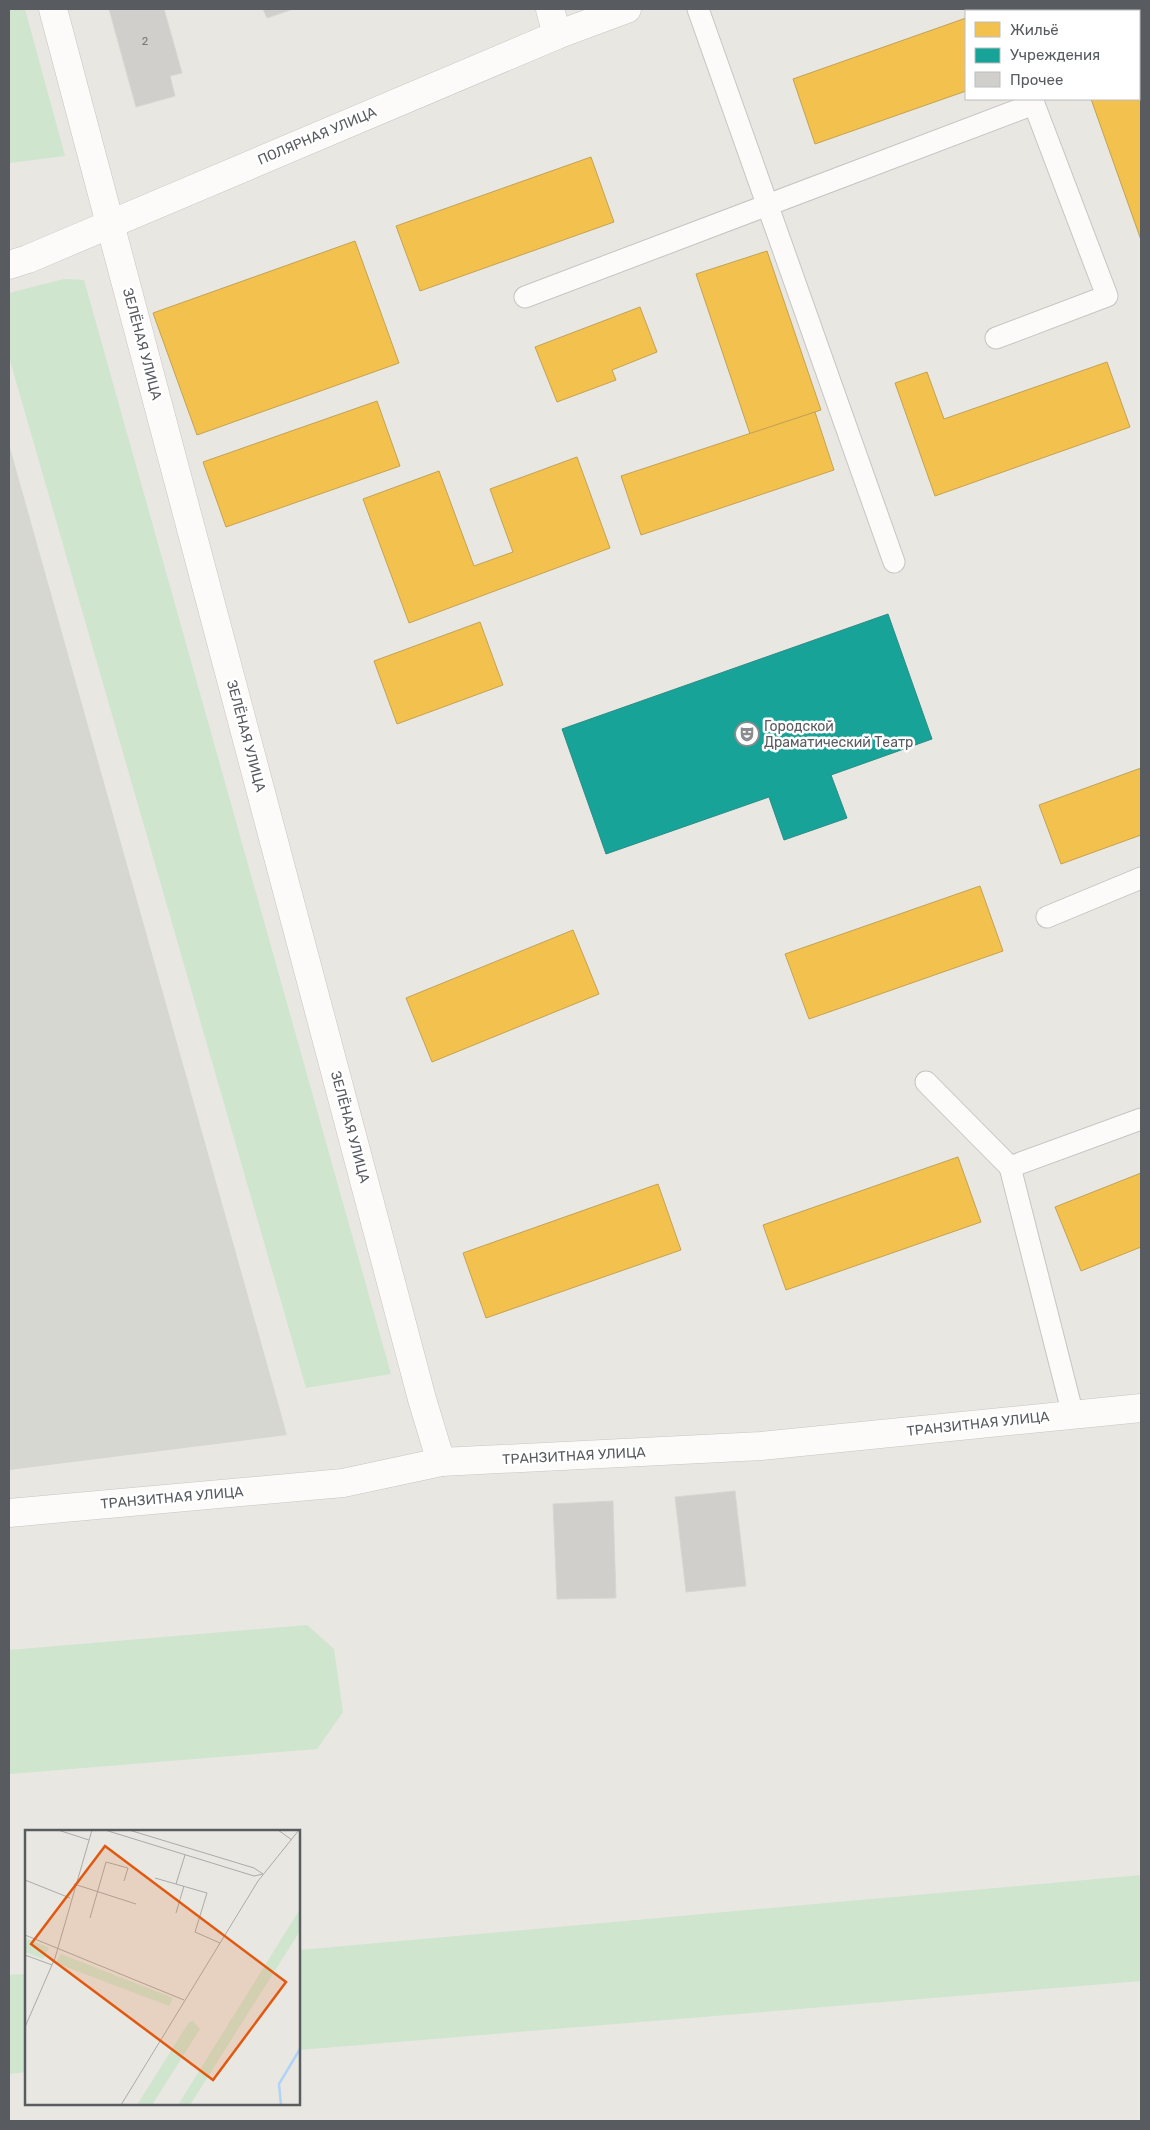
<svg xmlns="http://www.w3.org/2000/svg" width="1150" height="2130" font-family="Rubik,sans-serif">
  <style>
    .industrial { fill: #d7d7d1 }
    .green { fill: #cfe5ce }
    .homes { fill: #f2c14e; stroke: #c4a253 }
    .public { fill: #17a398; stroke: #2a8d87 }
    .building { fill: #d0cfcb; stroke: #d8d6d0 }
    .lines { fill: none; stroke-linecap: round; stroke-linejoin: round }
    .service-casing { stroke: #c5c5c4; stroke-width: 23 }
    .minor-casing { stroke: #c5c5c4; stroke-width: 29 }
    .tertiary-casing { stroke: #c5c5c4; stroke-width: 29 }
    .service { stroke: #fcfbfa; stroke-width: 21 }
    .minor { stroke: #fcfbfa; stroke-width: 28 }
    .tertiary { stroke: #fcfbfa; stroke-width: 28 }
    .labels { text-anchor: middle; dominant-baseline: central; stroke-width: 5; stroke-linejoin: round; paint-order: stroke }
    .number-label { font-size: 11px; fill: #77797c }
    .street-label { font-size: 14px; fill: #585b60; stroke: #fff }
    .poi-label { font-size: 14px; fill: #585b60; stroke: #fff; text-anchor: start }
    .inset-river { fill: none; stroke: #b2d3f6; stroke-width: 2.5 }
    .inset-road { fill: none; stroke: #aaaba9; stroke-width: 1 }
    .view { fill: #e15910; fill-opacity: 0.15; stroke: #e15910; stroke-width: 2.5 }
    .inset-edge { fill: none; stroke: #585b60; stroke-width: 2.5 }
  </style>
  <rect width="100%" height="100%" fill="#e8e7e1"/>
  <polygon class="industrial" points="9,444 287,1435 9,1470"/>
  <g class="green">
    <polygon points="9,9 25,9 65,156 9,163"/>
    <polygon points="64,279 84,280 391,1374 306,1388 9,357 9,293"/>
    <polygon points="307,1625 334,1649 343,1712 317,1749 9,1774 9,1650"/>
    <polygon points="1141,1875 1141,1981 299,2050 299,1950"/>
    <polygon points="26,1974 26,2072 9,2074 9,1975"/>
  </g>
  <g class="homes">
    <polygon points="966,18 966,91 815,144 793,79"/>
    <polygon points="1141,73 1141,240 1091,99 1139,99 1139,74"/>
    <polygon points="591,157 614,222 420,291 396,226"/>
    <polygon points="355,241 399,363 197,435 153,313"/>
    <polygon points="767,251 821,410 750,434 696,274"/>
    <polygon points="640,307 657,352 612,370 616,380 557,402 535,347"/>
    <polygon points="1107,362 1130,427 935,496 895,383 927,372 944,419"/>
    <polygon points="377,401 400,466 226,527 203,462"/>
    <polygon points="815,412 834,470 641,535 621,476"/>
    <polygon points="577,457 610,548 409,623 363,499 439,471 474,566 513,552 490,489"/>
    <polygon points="480,622 503,685 397,724 374,661"/>
    <polygon points="1141,768 1141,835 1061,864 1039,805"/>
    <polygon points="980,886 1003,951 809,1019 785,954"/>
    <polygon points="573,930 599,994 432,1062 406,998"/>
    <polygon points="958,1157 981,1222 786,1290 763,1225"/>
    <polygon points="1141,1173 1141,1247 1081,1271 1055,1207"/>
    <polygon points="658,1184 681,1250 486,1318 463,1253"/>
  </g>
  <polygon class="public" points="888,614 932,739 831,775 847,818 784,840 769,797 606,854 562,729"/>
  <g class="building">
    <polygon points="109,9 164,9 182,73 170,76 175,96 136,107"/>
    <polygon points="263,9 293,9 267,18"/>
    <polygon points="735,1491 746,1586 686,1592 675,1497"/>
    <polygon points="613,1501 616,1598 557,1599 553,1504"/>
  </g>
  <g class="lines">
    <g class="service-casing">
      <g id="service">
        <polyline points="698,9 894,562"/>
        <polyline points="525,297 1034,104 1107,296 996,338"/>
        <polyline points="1047,917 1141,878"/>
        <polyline points="926,1082 1010,1167"/>
        <polyline points="1073,1415 1010,1167 1141,1119"/>
      </g>
    </g>
    <g class="minor-casing">
      <g id="minor">
        <polyline points="53,9 422,1399 441,1462"/>
        <polyline points="550,9 557,35"/>
        <polyline points="9,265 28,259 557,35 627,9"/>
      </g>
    </g>
    <g class="tertiary-casing">
      <polyline id="tertiary" points="9,1513 343,1483 441,1462 761,1446 1141,1408"/>
    </g>
    <use href="#service" class="service"/>
    <use href="#minor" class="minor"/>
    <use href="#tertiary" class="tertiary"/>
  </g>
  <defs>
    <g id="theatre-ring" transform="scale(1.25)"><circle r="9.5" fill="#fff" stroke="#8a8c8d" stroke-width="1.5"/><path d="M-5-5.5Q0-4 5-5.5V0Q5 5 0 6Q-5 5-5 0ZM-3.3-2.5H-1v1.5H-3.3ZM1-2.5H3.3v1.5H1ZM-2.8 1Q0 5.5 2.8 1Z" fill="#8a8c8d"/></g>
  </defs>
  <g fill-rule="evenodd">
    <use href="#theatre-ring" x="747" y="734"/>
  </g>
  <g class="labels">
    <g class="number-label">
      <text x="145" y="41">2</text>
    </g>
    <g class="street-label">
      <text transform="translate(317 136) rotate(-23)">ПОЛЯРНАЯ УЛИЦА</text>
      <text transform="translate(142 344) rotate(75)">ЗЕЛЁНАЯ УЛИЦА</text>
      <text transform="translate(246 736) rotate(75)">ЗЕЛЁНАЯ УЛИЦА</text>
      <text transform="translate(350 1127) rotate(75)">ЗЕЛЁНАЯ УЛИЦА</text>
      <text transform="translate(978 1424) rotate(-6)">ТРАНЗИТНАЯ УЛИЦА</text>
      <text transform="translate(574 1456) rotate(-3)">ТРАНЗИТНАЯ УЛИЦА</text>
      <text transform="translate(172 1498) rotate(-5)">ТРАНЗИТНАЯ УЛИЦА</text>
    </g>
    <g class="poi-label">
      <text x="764" y="726">Городской<tspan x="764" dy="16">Драматический Театр</tspan></text>
    </g>
  </g>
  <g transform="translate(25 1830)">
    <rect width="275" height="275" fill="#e8e7e1"/>
    <path d="M275,79v22l-110,174h-12zM0,108l24,10 -6,11 -18,-7zM36,124l112,44 -4,8 -113,-43zM168,191l7,8 -48,76h-15l52,-83z" fill="#cfe5ce"/>
    <path class="inset-river" d="M256,275l-2,-21 21,-35"/>
    <path class="inset-road" d="M33,0l31,10M80,0l149,46 9,-2M104,0l125,38 9,6M253,0l14,10M130,48l52,15 -12,39 25,11M0,50l45,18M49,54l62,20M151,54l9,-29M151,83l8,-27M65,88l16,-56 22,6 -4,13M0,105l159,65M0,125l27,10M0,197l30,-69 37,-128M96,275l137,-224 41,-51"/>
    <path class="view" d="M80,16l181,136 -73,98 -182,-136z"/>
    <rect width="275" height="275" class="inset-edge"/>
  </g>
  <rect width="1150" height="2130" fill="none" stroke="#585b60" stroke-width="20"/>
  <rect x="965" y="10" width="175" height="90" fill="#ffffff" stroke="#bcbdbf"/>
  <rect x="975" y="22" width="25" height="15" fill="#f2c14e" stroke="#bcbdbf"/>
  <text x="1010" y="35" font-size="15" fill="#585b60">Жильё</text>
  <rect x="975" y="48" width="25" height="15" fill="#17a398" stroke="#bcbdbf"/>
  <text x="1010" y="60" font-size="15" fill="#585b60">Учреждения</text>
  <rect x="975" y="72" width="25" height="15" fill="#d0cfcb" stroke="#bcbdbf"/>
  <text x="1010" y="85" font-size="15" fill="#585b60">Прочее</text>
</svg>
